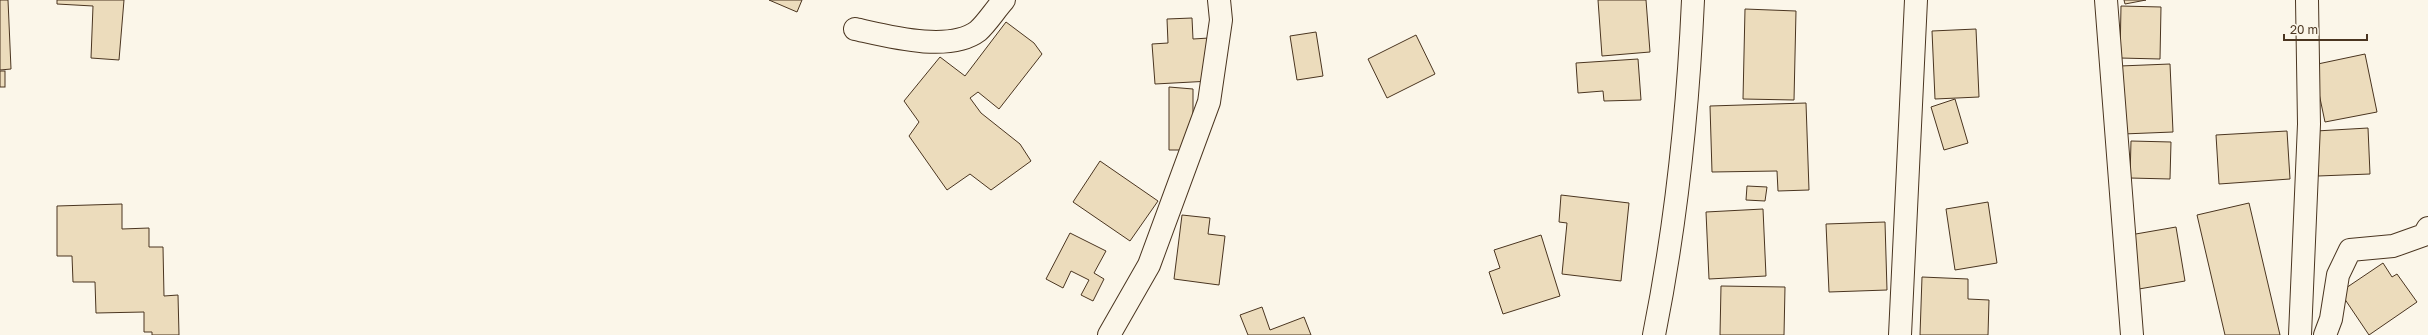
<svg xmlns="http://www.w3.org/2000/svg" width="2428" height="335" font-family="'Golos Text',sans-serif">
  <style>
    .building { fill: #ecdcbc; stroke: #4a3520 }
    .lines { fill: none; stroke-linecap: round; stroke-linejoin: round }
    .minor-casing { stroke: #4a3520; stroke-width: 24 }
    .secondary-casing { stroke: #4a3520; stroke-width: 24 }
    .minor { stroke: #fbf6e9; stroke-width: 22 }
    .secondary { stroke: #fbf6e9; stroke-width: 22 }
  </style>
  <rect width="100%" height="100%" fill="#fbf6e9"/>
  <g class="building">
    <polygon points="0,0 8,0 11,69 0,70"/>
    <polygon points="57,0 124,0 119,60 91,58 93,6 57,4"/>
    <polygon points="769,0 802,0 797,12"/>
    <polygon points="1598,0 1646,0 1650,52 1602,56"/>
    <polygon points="2124,0 2146,0 2125,4"/>
    <polygon points="2121,6 2161,7 2160,59 2120,58"/>
    <polygon points="1745,9 1796,11 1794,100 1743,99"/>
    <polygon points="1192,18 1193,39 1209,38 1211,81 1155,84 1152,44 1168,43 1167,19"/>
    <polygon points="1006,22 1034,43 1042,54 999,109 978,92 970,98 981,113 1020,144 1031,161 991,190 970,174 947,190 909,136 919,122 904,101 940,57 965,76"/>
    <polygon points="1976,29 1979,97 1935,99 1932,31"/>
    <polygon points="1316,32 1323,76 1297,80 1290,36"/>
    <polygon points="1416,35 1435,74 1387,98 1368,59"/>
    <polygon points="2365,54 2377,112 2325,122 2313,65"/>
    <polygon points="1638,59 1641,100 1604,101 1603,91 1578,93 1576,63"/>
    <polygon points="2170,64 2173,132 2123,134 2120,66"/>
    <rect x="0" y="71" width="5" height="16"/>
    <polygon points="1169,87 1193,89 1193,150 1169,150"/>
    <polygon points="1955,99 1968,143 1944,150 1931,107"/>
    <polygon points="1806,103 1809,190 1778,191 1777,171 1712,172 1710,106"/>
    <polygon points="2368,128 2370,174 2318,176 2316,131"/>
    <polygon points="2287,131 2290,179 2219,184 2216,135"/>
    <polygon points="2131,141 2171,142 2170,179 2130,178"/>
    <polygon points="1100,161 1158,201 1130,241 1073,202"/>
    <polygon points="1747,186 1767,187 1765,201 1746,200"/>
    <polygon points="1561,195 1629,203 1621,281 1562,274 1567,223 1559,222"/>
    <polygon points="1988,202 1997,263 1955,270 1946,209"/>
    <polygon points="2249,203 2280,335 2225,335 2197,215"/>
    <polygon points="122,204 122,229 149,228 149,247 163,247 164,296 178,295 179,335 152,335 152,332 144,332 144,312 96,313 95,282 73,282 72,256 57,256 57,206"/>
    <polygon points="1763,209 1766,276 1709,279 1706,212"/>
    <polygon points="1182,215 1210,218 1208,234 1225,236 1219,285 1174,279"/>
    <polygon points="1885,222 1887,290 1829,292 1826,224"/>
    <polygon points="2176,227 2185,281 2139,289 2130,235"/>
    <polygon points="1070,233 1106,251 1094,273 1104,279 1093,301 1081,295 1089,280 1071,271 1063,288 1046,279"/>
    <polygon points="1541,235 1560,296 1503,314 1489,272 1500,268 1494,250"/>
    <polygon points="2383,263 2392,277 2397,274 2417,302 2369,335 2340,292"/>
    <polygon points="1922,277 1968,279 1968,299 1989,300 1988,335 1920,335"/>
    <polygon points="1721,286 1785,287 1784,335 1720,335"/>
    <polygon points="1262,307 1270,330 1304,317 1311,335 1248,335 1240,315"/>
  </g>
  <g class="lines">
    <g class="minor-casing">
      <g id="minor">
        <polyline points="2106,0 2132,335"/>
        <path d="M855,29c32,7 94,24 123,2 9,-8 17,-21 26,-31"/>
        <polyline points="1109,335 1149,265 1209,102 1221,20 1219,0"/>
        <polyline points="1900,335 1916,0"/>
        <polyline points="2300,335 2309,124 2307,0"/>
        <polyline points="2325,335 2331,319 2338,275 2350,250 2393,246 2424,235 2428,228"/>
      </g>
    </g>
    <g class="secondary-casing">
      <path id="secondary" d="M1654,335c22,-110 34,-223 39,-335"/>
    </g>
    <use href="#minor" class="minor"/>
    <use href="#secondary" class="secondary"/>
  </g>
  <path d="M2284 34v6h83v-6" fill="none" stroke="#4a3520" stroke-width="2"/>
  <text x="2290" y="34" font-size="12" fill="#4a3520" stroke="#fbf6e9" stroke-width="3" paint-order="stroke">20 m</text>
</svg>
